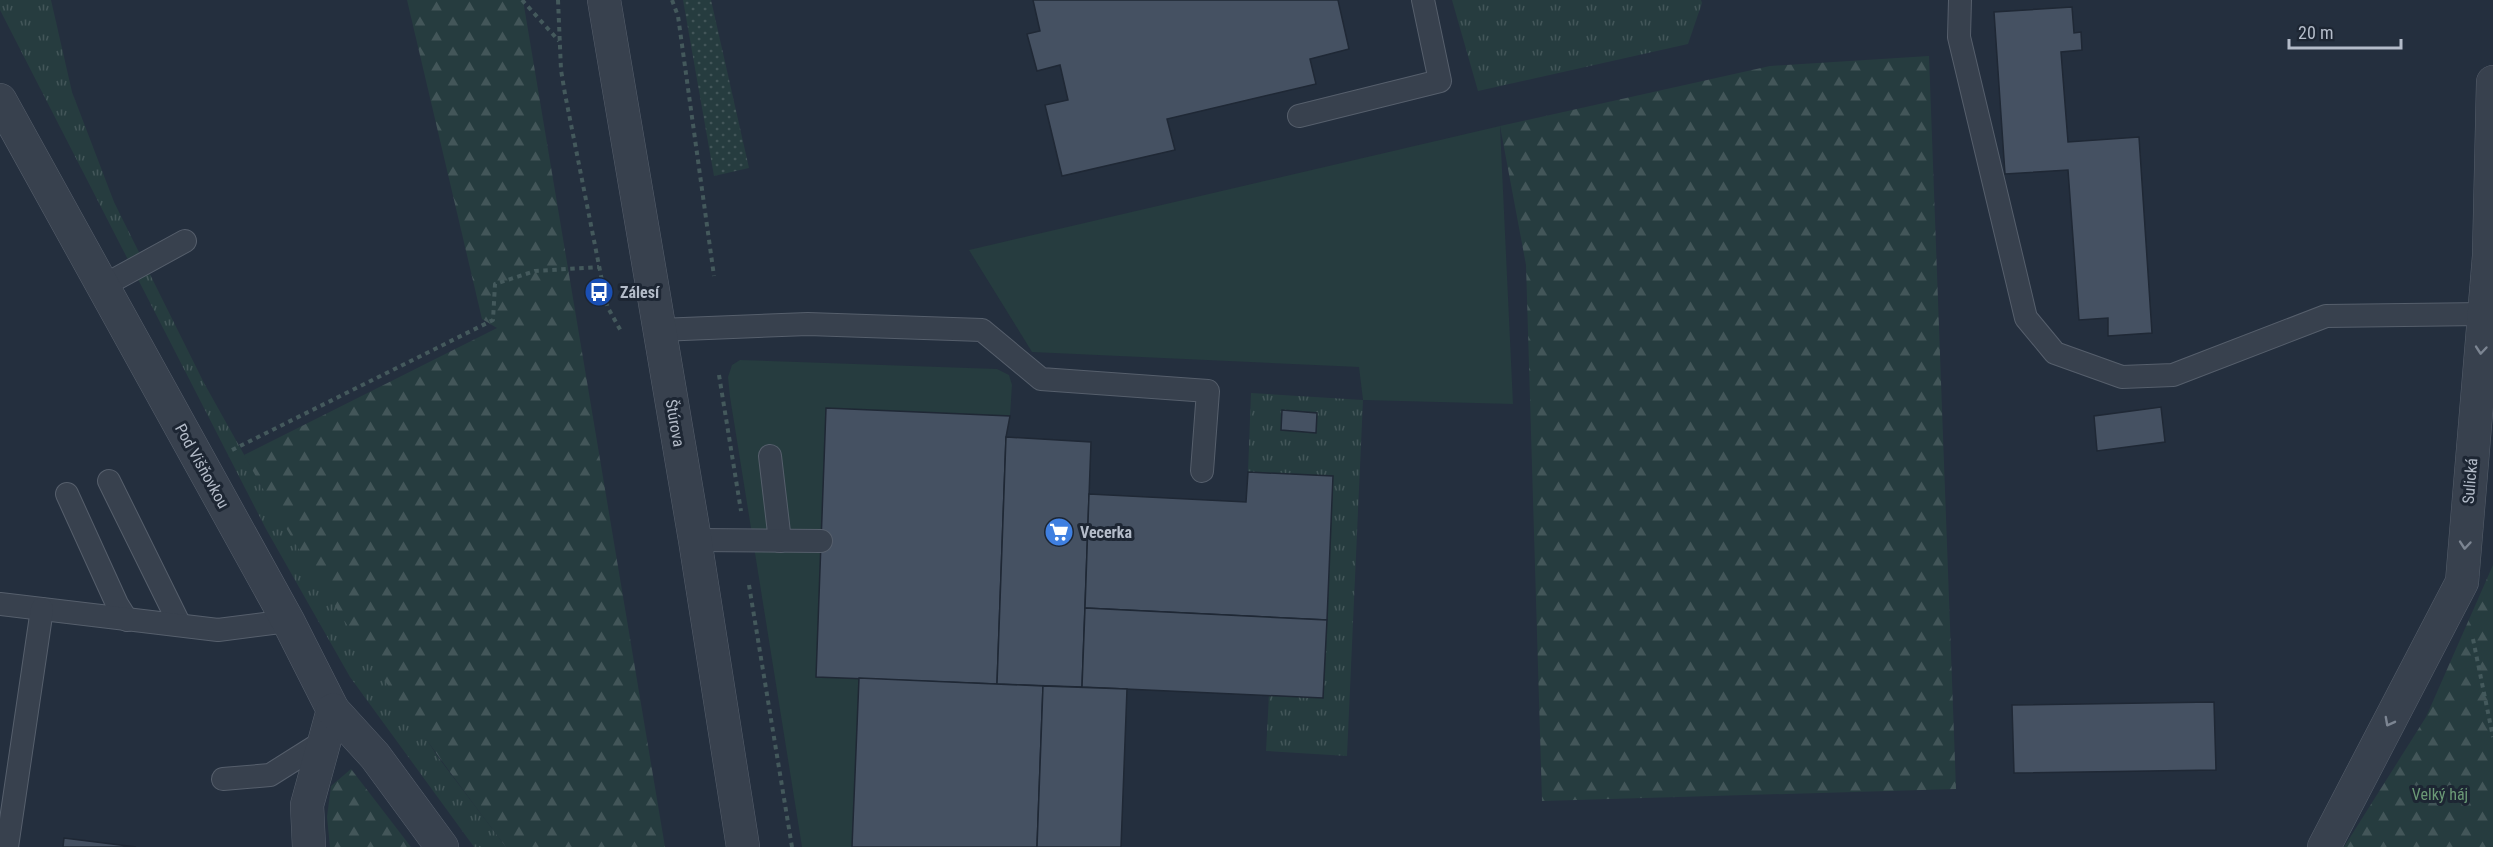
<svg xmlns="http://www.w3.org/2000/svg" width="2493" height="847" font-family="'Roboto Condensed',sans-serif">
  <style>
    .grass { fill: url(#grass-tufts); fill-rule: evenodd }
    .forest { fill: url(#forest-firs) }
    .park { fill: #263c3f }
    .garden { fill: url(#garden-dots) }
    .building { fill: #455162; stroke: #1f2835; stroke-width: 1.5 }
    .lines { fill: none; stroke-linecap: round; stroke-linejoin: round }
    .service-casing { stroke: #565f6c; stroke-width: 24 }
    .minor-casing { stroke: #565f6c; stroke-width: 34 }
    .tertiary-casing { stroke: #565f6c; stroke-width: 34 }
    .path { stroke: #44595c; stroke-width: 4; stroke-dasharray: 4.5 4.5; stroke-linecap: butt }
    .service { stroke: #38414e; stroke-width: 22 }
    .minor { stroke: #38414e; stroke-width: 33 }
    .tertiary { stroke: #38414e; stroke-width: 33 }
    .oneway { stroke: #7c8592 }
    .labels { text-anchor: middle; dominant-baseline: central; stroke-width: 6; stroke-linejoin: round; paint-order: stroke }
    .poi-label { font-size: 16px; font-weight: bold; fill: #b4bcc9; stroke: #1d2633; text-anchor: start }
    .street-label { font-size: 16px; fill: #b4bcc9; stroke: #1d2633 }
    .park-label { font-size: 16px; fill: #6b9a76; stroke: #1d2633 }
  </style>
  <defs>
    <pattern id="grass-tufts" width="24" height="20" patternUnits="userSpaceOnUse" patternTransform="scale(1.5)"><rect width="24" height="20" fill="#263c3f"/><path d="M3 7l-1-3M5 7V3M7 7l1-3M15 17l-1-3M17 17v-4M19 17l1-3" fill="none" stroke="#435659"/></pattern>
    <pattern id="forest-firs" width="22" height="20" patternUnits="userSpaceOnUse" patternTransform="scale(1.5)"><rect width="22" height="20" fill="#263c3f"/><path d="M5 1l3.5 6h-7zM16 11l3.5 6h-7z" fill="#435659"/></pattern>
    <pattern id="garden-dots" width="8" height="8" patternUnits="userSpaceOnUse" patternTransform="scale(1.5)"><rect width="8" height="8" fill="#263c3f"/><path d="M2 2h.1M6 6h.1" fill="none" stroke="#435659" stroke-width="1.8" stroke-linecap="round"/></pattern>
  </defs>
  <rect width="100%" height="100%" fill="#242f3e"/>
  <g class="grass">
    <polygon points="0,0 51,0 72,92 114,202 204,383 261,485 438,757 506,847 474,847 350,677 266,529 0,10"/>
    <polygon points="1452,0 1701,0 1702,3 1688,44 1478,91"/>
    <path d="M1251,393l112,7 -16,356 -81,-5 3,-56 54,2 9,-221 -84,-4zM1282,410l34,3v20l-35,-3z"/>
  </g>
  <g class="forest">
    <path d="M407,0h116l142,847h-159c-95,-125 -186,-254 -262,-392l253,-127 -15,-9z"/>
    <polygon points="1929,56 1956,789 1542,801 1526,265 1500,126 1770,66"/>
    <polygon points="2493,565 2493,847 2344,847 2426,717"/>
    <polygon points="351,769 411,847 330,847 327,817 331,786"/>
  </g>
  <g class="park">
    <polygon points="1500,126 1513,404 1363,400 1359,367 1032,352 969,250"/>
    <polygon points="740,360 997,369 1009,375 1012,385 1010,416 826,409 816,676 859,678 852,847 802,847 730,397 728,377 732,365"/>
  </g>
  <polygon class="garden" points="683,0 711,0 749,168 714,176"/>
  <g class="building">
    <polygon points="1033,0 1338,0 1349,49 1310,59 1316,84 1167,119 1175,150 1062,176 1045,105 1068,100 1060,65 1037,71 1027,34 1040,31"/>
    <polygon points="2072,7 2074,33 2081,32 2082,50 2061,52 2068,142 2139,137 2152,333 2108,336 2108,318 2079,320 2068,170 2005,174 1994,12"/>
    <polygon points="2161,407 2165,442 2097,451 2094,416"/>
    <polygon points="826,408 1010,416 1006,437 997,684 816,677"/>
    <polygon points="1282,410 1317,413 1316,433 1281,430"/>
    <polygon points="1006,437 1091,442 1082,687 997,684"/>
    <polygon points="1248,472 1333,476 1327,620 1085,608 1089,494 1246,502"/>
    <polygon points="1085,608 1327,620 1323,698 1082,687"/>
    <polygon points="859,678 1043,686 1037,847 852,847"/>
    <polygon points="1043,686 1127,689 1121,847 1037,847"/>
    <polygon points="2214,702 2216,770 2014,773 2012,705"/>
    <polygon points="64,838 136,847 63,847"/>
  </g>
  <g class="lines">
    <g class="service-casing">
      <g id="service">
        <polyline points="1960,0 1959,37 2026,318 2055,353 2122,377 2173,375 2326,316 2483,314"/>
        <polyline points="1299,116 1440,81 1423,0"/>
        <polyline points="103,286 185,241"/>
        <polyline points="659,330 808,324 982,330 1041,379 1208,391 1202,471"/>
        <polyline points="770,456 780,541"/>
        <polyline points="109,481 180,625"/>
        <polyline points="67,494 117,604 127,620"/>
        <polyline points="695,540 821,541"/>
        <polyline points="0,604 218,630 288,621"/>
        <polyline points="223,779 270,775 324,741"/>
        <polyline points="7,847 42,609"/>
      </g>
    </g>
    <g class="minor-casing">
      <g id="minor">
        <polyline points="0,100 288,621 333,710 307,805 309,847"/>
        <polyline points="333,710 375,756 442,847"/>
        <polyline points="2324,847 2462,582 2489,256 2493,82"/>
      </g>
    </g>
    <g class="tertiary-casing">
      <polyline id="tertiary" points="604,0 695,540 743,847"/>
    </g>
    <g class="path">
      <polyline points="522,0 559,41"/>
      <polyline points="558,0 561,70 565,94 607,306 622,333"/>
      <polyline points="672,0 678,16 714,276"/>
      <polyline points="719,375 741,511"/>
      <polyline points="232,450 493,320 495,284 535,271 599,267"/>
      <polyline points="749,585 792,847"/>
      <polyline points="2473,639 2493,737"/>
    </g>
    <use href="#service" class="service"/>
    <use href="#minor" class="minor"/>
    <use href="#tertiary" class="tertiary"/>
  </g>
  <defs><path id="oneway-chevron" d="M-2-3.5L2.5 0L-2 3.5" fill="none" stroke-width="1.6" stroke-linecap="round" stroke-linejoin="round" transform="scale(1.5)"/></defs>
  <g class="oneway">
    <use href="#oneway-chevron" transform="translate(2481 350) rotate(95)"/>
    <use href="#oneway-chevron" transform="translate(2465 545) rotate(95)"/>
    <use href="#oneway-chevron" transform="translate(2389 722) rotate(118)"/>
  </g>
  <defs>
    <g id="bus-disc" transform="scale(1.5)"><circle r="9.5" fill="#1a4fb4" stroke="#1d2633"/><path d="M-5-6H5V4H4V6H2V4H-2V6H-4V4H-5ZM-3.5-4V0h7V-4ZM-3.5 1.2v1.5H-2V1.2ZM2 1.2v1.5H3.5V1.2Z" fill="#fff"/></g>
    <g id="supermarket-disc" transform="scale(1.5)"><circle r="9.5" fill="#3f7fe0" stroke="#1d2633"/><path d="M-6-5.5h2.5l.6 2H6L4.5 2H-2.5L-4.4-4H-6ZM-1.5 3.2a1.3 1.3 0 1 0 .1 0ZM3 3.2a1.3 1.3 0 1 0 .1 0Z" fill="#fff"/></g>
  </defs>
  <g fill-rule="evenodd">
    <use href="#bus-disc" x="599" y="292"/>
    <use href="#supermarket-disc" x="1059" y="532"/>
  </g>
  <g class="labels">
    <g class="poi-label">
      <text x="620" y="292">Zálesí</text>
      <text x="1080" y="532">Vecerka</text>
    </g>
    <g class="street-label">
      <text transform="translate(675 423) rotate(80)">Štúrova</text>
      <text transform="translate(202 466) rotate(61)">Pod Višňovkou</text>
      <text transform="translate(2470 481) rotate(-85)">Sulická</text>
    </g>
    <g class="park-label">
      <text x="2440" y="794">Velký háj</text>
    </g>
  </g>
  <path d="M2289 39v9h112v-9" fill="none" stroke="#b4bcc9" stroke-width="3"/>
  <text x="2298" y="39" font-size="18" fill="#b4bcc9" stroke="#1d2633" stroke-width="4.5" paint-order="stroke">20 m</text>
</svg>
